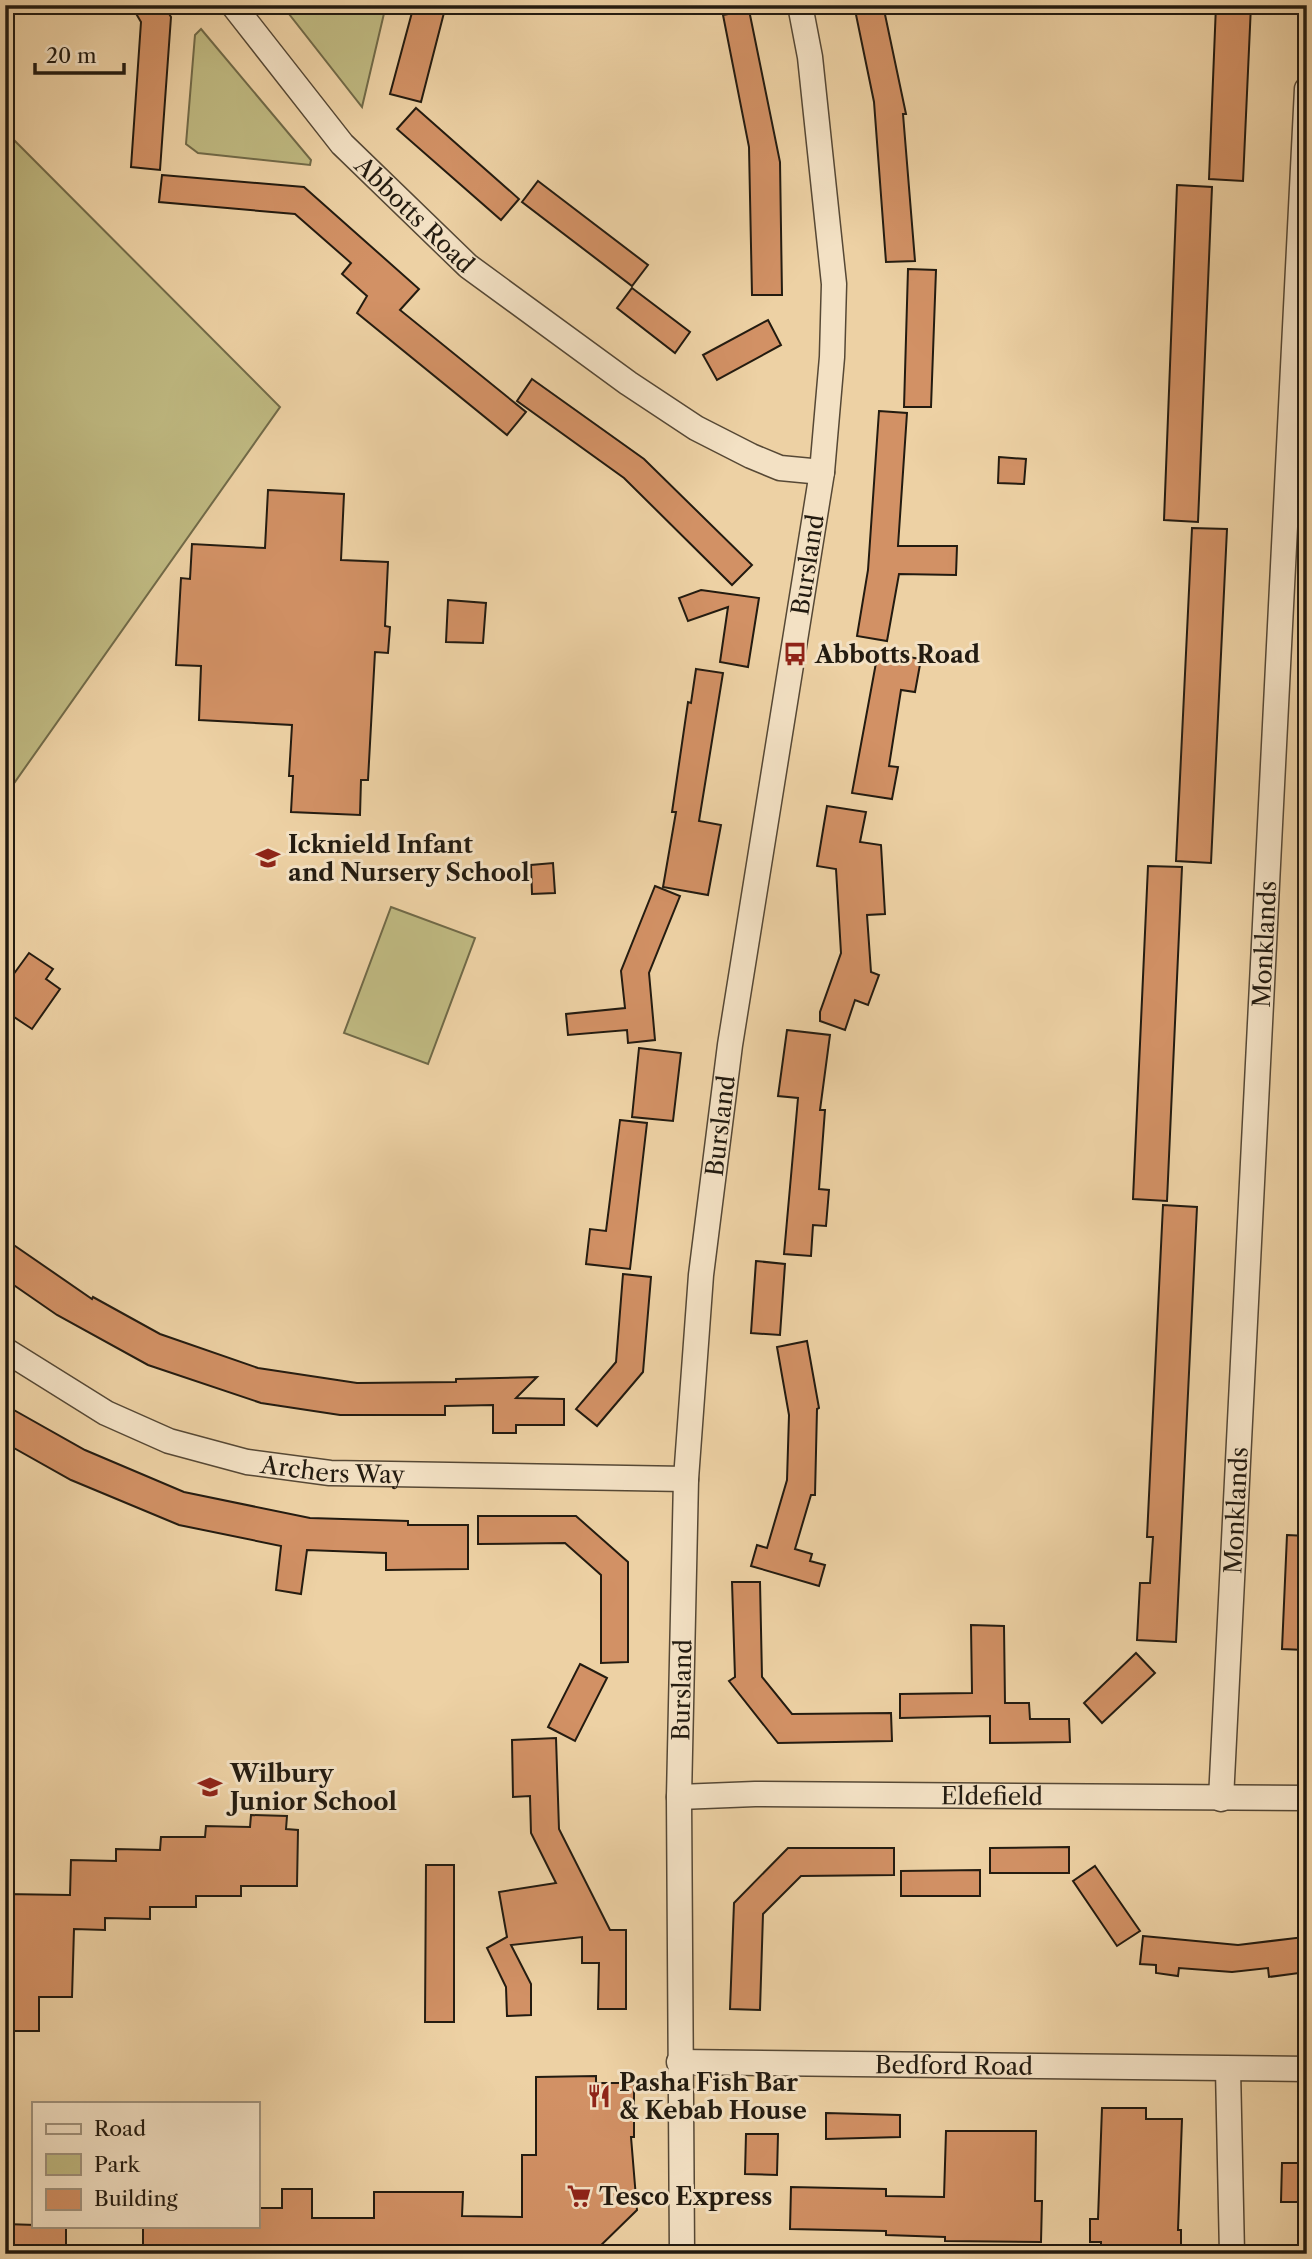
<svg xmlns="http://www.w3.org/2000/svg" width="1312" height="2259" font-family="'Libre Caslon Text',serif">
  <style>
    .green { fill: #bfb981; stroke: #716a48; stroke-width: 2 }
    .building { fill: #d29165; stroke: #231b10; stroke-width: 2 }
    .lines { fill: none; stroke-linecap: round; stroke-linejoin: round }
    .minor-casing { stroke: #564835; stroke-width: 27 }
    .minor { stroke: #f3e1c4; stroke-width: 24 }
    .labels { text-anchor: middle; dominant-baseline: central; stroke-width: 6; stroke-linejoin: round; paint-order: stroke }
    .street-label { font-size: 24px; fill: #231b10; stroke: #f3e1c4 }
    .poi-label { font-size: 24px; font-weight: bold; fill: #231b10; stroke: #f3e1c4; text-anchor: start }
  </style>
  <rect width="100%" height="100%" fill="#edd1a4"/>
  <filter id="stains"><feTurbulence type="fractalNoise" baseFrequency=".00286" numOctaves="4"/><feColorMatrix values="0 0 0 0 .2 0 0 0 0 .09 0 0 0 0 .02 0 0 0 .5 -.17"/></filter>
  <radialGradient id="worn" r=".72"><stop offset=".6" stop-color="#630" stop-opacity="0"/><stop offset="1" stop-color="#630" stop-opacity=".3"/></radialGradient>
  <g class="green">
    <polygon points="282,5 386,5 362,107"/>
    <polygon points="201,29 311,160 310,165 198,153 186,144 195,35"/>
    <polygon points="5,131 280,407 5,796"/>
    <polygon points="391,907 475,938 428,1064 344,1033"/>
  </g>
  <g class="building">
    <polygon points="131,5 164,5 171,17 160,170 131,167 141,22"/>
    <polygon points="414,5 446,5 421,102 390,94"/>
    <polygon points="854,5 883,5 906,114 903,114 915,261 886,262 874,102"/>
    <polygon points="1216,5 1251,5 1243,181 1209,179"/>
    <polygon points="749,10 780,162 782,295 752,295 749,147 723,15"/>
    <polygon points="416,108 519,199 501,220 397,129"/>
    <polygon points="162,175 304,187 419,289 400,310 526,412 507,435 357,313 367,296 342,274 351,263 295,214 159,202"/>
    <polygon points="538,181 648,265 632,286 522,202"/>
    <polygon points="1177,185 1212,187 1198,522 1164,520"/>
    <polygon points="908,269 936,270 931,407 904,407"/>
    <polygon points="632,288 690,332 675,353 617,308"/>
    <polygon points="768,320 781,345 717,380 703,355"/>
    <polygon points="532,379 644,459 752,565 732,585 624,478 517,401"/>
    <polygon points="879,411 907,413 898,546 957,546 956,575 899,574 887,641 857,636 868,570"/>
    <polygon points="999,457 1026,459 1024,484 998,483"/>
    <polygon points="268,490 344,494 341,560 388,562 385,626 390,627 388,653 375,652 368,780 361,780 360,815 291,812 293,776 289,776 292,725 199,720 201,666 176,665 181,578 190,579 192,544 265,548"/>
    <polygon points="1192,528 1227,529 1211,863 1176,861"/>
    <polygon points="701,590 759,598 748,667 720,662 728,607 688,621 679,598"/>
    <polygon points="448,600 486,603 483,643 446,642"/>
    <polygon points="878,652 921,659 915,692 901,690 889,766 898,767 892,799 852,793"/>
    <polygon points="696,669 723,673 699,821 721,825 708,895 663,887 676,812 672,812 688,702 691,703"/>
    <polygon points="827,806 866,812 860,842 881,845 885,914 867,915 871,972 879,975 868,1005 855,1000 845,1030 820,1021 820,1012 841,953 836,869 817,866"/>
    <polygon points="553,863 555,893 532,894 531,865"/>
    <polygon points="1148,866 1182,867 1167,1201 1133,1199"/>
    <polygon points="655,886 680,896 649,973 655,1040 628,1043 627,1030 568,1035 566,1014 625,1008 621,971"/>
    <polygon points="29,953 53,969 46,979 60,989 32,1029 5,1011 5,986"/>
    <polygon points="787,1030 830,1035 820,1110 825,1110 819,1189 829,1190 826,1226 813,1225 811,1256 784,1254 798,1098 778,1096"/>
    <polygon points="639,1048 681,1053 673,1121 632,1117"/>
    <polygon points="620,1120 647,1123 630,1269 586,1264 590,1229 606,1231"/>
    <polygon points="1163,1205 1197,1207 1176,1642 1137,1640 1140,1583 1150,1583 1153,1537 1147,1537"/>
    <polygon points="5,1239 92,1299 93,1297 160,1334 258,1368 357,1383 456,1382 456,1379 537,1377 516,1398 564,1399 564,1425 516,1425 516,1433 493,1433 493,1405 445,1406 445,1415 340,1415 261,1403 148,1365 57,1315 5,1279"/>
    <polygon points="756,1261 785,1264 780,1335 751,1333"/>
    <polygon points="623,1274 651,1277 643,1372 597,1426 576,1409 616,1362"/>
    <polygon points="807,1341 819,1408 817,1409 815,1495 811,1495 795,1549 812,1554 810,1561 825,1565 819,1586 751,1566 757,1545 767,1548 787,1480 789,1415 777,1347"/>
    <polygon points="5,1405 85,1450 184,1492 310,1518 408,1521 408,1525 468,1525 468,1569 386,1570 386,1553 307,1550 301,1594 276,1590 281,1546 179,1525 71,1480 5,1443"/>
    <polygon points="478,1516 576,1516 628,1562 628,1662 601,1663 601,1575 565,1543 478,1544"/>
    <polygon points="1287,1535 1307,1536 1304,1650 1282,1649"/>
    <polygon points="732,1582 760,1582 762,1677 792,1714 891,1713 892,1741 778,1743 729,1681 735,1677"/>
    <polygon points="971,1625 1004,1626 1005,1703 1029,1703 1030,1719 1069,1719 1070,1742 990,1743 990,1716 900,1718 900,1694 972,1693"/>
    <polygon points="1136,1653 1155,1673 1102,1723 1084,1703"/>
    <polygon points="580,1664 607,1678 575,1741 548,1727"/>
    <polygon points="556,1738 559,1829 610,1930 626,1930 626,2009 598,2009 599,1963 582,1963 582,1937 511,1945 531,1984 531,2015 507,2016 506,1987 487,1948 507,1937 499,1892 556,1883 531,1833 530,1796 513,1797 512,1740"/>
    <polygon points="251,1815 287,1816 286,1829 298,1830 297,1886 241,1886 241,1896 196,1896 196,1907 150,1907 150,1919 105,1918 105,1930 74,1929 72,1997 39,1997 39,2031 5,2031 5,1894 70,1895 71,1860 116,1861 116,1849 160,1850 161,1837 205,1837 206,1826 250,1827"/>
    <polygon points="1069,1847 1069,1873 990,1873 990,1848"/>
    <polygon points="788,1848 894,1848 894,1875 801,1876 763,1914 760,2010 730,2009 734,1903"/>
    <polygon points="426,1865 454,1865 454,2022 425,2022"/>
    <polygon points="1095,1866 1140,1931 1117,1946 1073,1881"/>
    <polygon points="980,1870 980,1896 901,1896 901,1871"/>
    <polygon points="1143,1936 1238,1945 1304,1937 1307,1972 1269,1977 1268,1968 1232,1972 1179,1968 1178,1976 1156,1973 1156,1965 1140,1964"/>
    <polygon points="596,2076 596,2083 634,2083 634,2137 631,2137 637,2210 592,2254 143,2254 143,2226 257,2226 257,2208 282,2208 282,2189 312,2189 312,2218 374,2218 374,2192 463,2192 462,2216 522,2217 522,2155 536,2155 536,2077"/>
    <polygon points="1102,2108 1146,2108 1146,2119 1182,2119 1178,2230 1181,2230 1181,2254 1101,2254 1101,2242 1090,2242 1090,2219 1098,2219"/>
    <polygon points="826,2113 900,2115 900,2137 826,2139"/>
    <polygon points="946,2131 1036,2131 1035,2201 1042,2201 1041,2242 945,2241 945,2237 886,2235 886,2231 790,2229 791,2187 886,2189 886,2196 944,2197"/>
    <polygon points="746,2134 778,2134 777,2175 745,2174"/>
    <polygon points="1282,2163 1307,2163 1307,2202 1281,2202"/>
    <polygon points="5,2224 66,2226 66,2254 5,2254"/>
  </g>
  <g class="lines">
    <g class="minor-casing">
      <g id="minor">
        <path id="s1" d="M233,5l109,139 126,122 160,117 68,45 55,28 29,12 42,4"/>
        <path id="s2" d="M5,1350l101,63 63,28 78,21 83,11 356,6"/>
        <path id="s3" d="M679,1797l76,-3 552,4"/>
        <path id="s4" d="M1221,1799l86,-1710"/>
        <path id="s5" d="M679,2062l628,7"/>
        <polyline points="1228,2069 1232,2254"/>
        <path id="s6" d="M682,2254l-3,-457 7,-318 15,-204 29,-230 92,-573 10,-115 2,-73 -24,-227 -10,-52"/>
      </g>
    </g>
    <use href="#minor" class="minor"/>
  </g>
  <defs>
    <g id="bus-bare" transform="scale(1.89)"><path d="M-5-6H5V4H4V6H2V4H-2V6H-4V4H-5ZM-3.5-4V0h7V-4ZM-3.5 1.2v1.5H-2V1.2ZM2 1.2v1.5H3.5V1.2Z" fill="#8f2418" stroke="#f3e1c4" stroke-width="2.5" paint-order="stroke"/></g>
    <g id="school-bare" transform="scale(1.89)"><path d="M0-5L7-2L0 1L-7-2ZM-4 1L0 2.5L4 1V4Q0 6-4 4Z" fill="#8f2418" stroke="#f3e1c4" stroke-width="2.5" paint-order="stroke"/></g>
    <g id="restaurant-bare" transform="scale(1.89)"><path d="M-5-6h1v4h1v-4h1v4h1v-4h1v5L-1.5 .5V6h-2V.5L-5-1ZM5-6V6H3V1.5H1.5Q1.5-4 5-6Z" fill="#8f2418" stroke="#f3e1c4" stroke-width="2.5" paint-order="stroke"/></g>
    <g id="supermarket-bare" transform="scale(1.89)"><path d="M-6-5.5h2.5l.6 2H6L4.5 2H-2.5L-4.4-4H-6ZM-1.5 3.2a1.3 1.3 0 1 0 .1 0ZM3 3.2a1.3 1.3 0 1 0 .1 0Z" fill="#8f2418" stroke="#f3e1c4" stroke-width="2.5" paint-order="stroke"/></g>
  </defs>
  <g fill-rule="evenodd">
    <use href="#bus-bare" x="795" y="654"/>
    <use href="#school-bare" x="268" y="858"/>
    <use href="#school-bare" x="210" y="1787"/>
    <use href="#restaurant-bare" x="599" y="2096"/>
    <use href="#supermarket-bare" x="579" y="2196"/>
  </g>
  <g class="labels">
    <g class="street-label">
      <text stroke="none"><textPath href="#s1" startOffset="278">Abbotts Road</textPath></text>
      <text stroke="none"><textPath href="#s6" startOffset="1698">Bursland</textPath></text>
      <text stroke="none"><textPath href="#s4" startOffset="856">Monklands</textPath></text>
      <text stroke="none"><textPath href="#s6" startOffset="1130">Bursland</textPath></text>
      <text stroke="none"><textPath href="#s2" startOffset="355">Archers Way</textPath></text>
      <text stroke="none"><textPath href="#s4" startOffset="289">Monklands</textPath></text>
      <text stroke="none"><textPath href="#s6" startOffset="564">Bursland</textPath></text>
      <text stroke="none"><textPath href="#s3" startOffset="313">Eldefield</textPath></text>
      <text stroke="none"><textPath href="#s5" startOffset="275">Bedford Road</textPath></text>
    </g>
    <g class="poi-label">
      <text x="815" y="654">Abbotts Road</text>
      <text x="288" y="844">Icknield Infant<tspan x="288" dy="28">and Nursery School</tspan></text>
      <text x="230" y="1773">Wilbury<tspan x="230" dy="28">Junior School</tspan></text>
      <text x="619" y="2082">Pasha Fish Bar<tspan x="619" dy="28">&amp; Kebab House</tspan></text>
      <text x="599" y="2196">Tesco Express</text>
    </g>
  </g>
  <rect width="1312" height="2259" fill="none" stroke="#edd1a4" stroke-width="28"/>
  <rect x="7" y="7" width="1298" height="2245" fill="none" stroke="#231b10" stroke-width="3.5"/>
  <rect x="14" y="14" width="1284" height="2231" fill="none" stroke="#231b10" stroke-width="2"/>
  <rect x="32" y="2102" width="228" height="126" fill="#f3e1c4" stroke="#a0927c" stroke-width="2"/>
  <rect x="46" y="2124" width="35" height="10" fill="#f3e1c4" stroke="#a0927c" stroke-width="2"/>
  <text x="94" y="2136" font-size="21" fill="#231b10">Road</text>
  <rect x="46" y="2154" width="35" height="21" fill="#bfb981" stroke="#a0927c" stroke-width="2"/>
  <text x="94" y="2172" font-size="21" fill="#231b10">Park</text>
  <rect x="46" y="2189" width="35" height="21" fill="#d29165" stroke="#a0927c" stroke-width="2"/>
  <text x="94" y="2206" font-size="21" fill="#231b10">Building</text>
  <path d="M35 63v10h89v-10" fill="none" stroke="#231b10" stroke-width="3.5"/>
  <text x="46" y="63" font-size="21" fill="#231b10" stroke="#f3e1c4" stroke-width="5" paint-order="stroke">20 m</text>
  <rect width="100%" height="100%" filter="url(#stains)"/>
  <rect width="100%" height="100%" fill="url(#worn)"/>
</svg>
